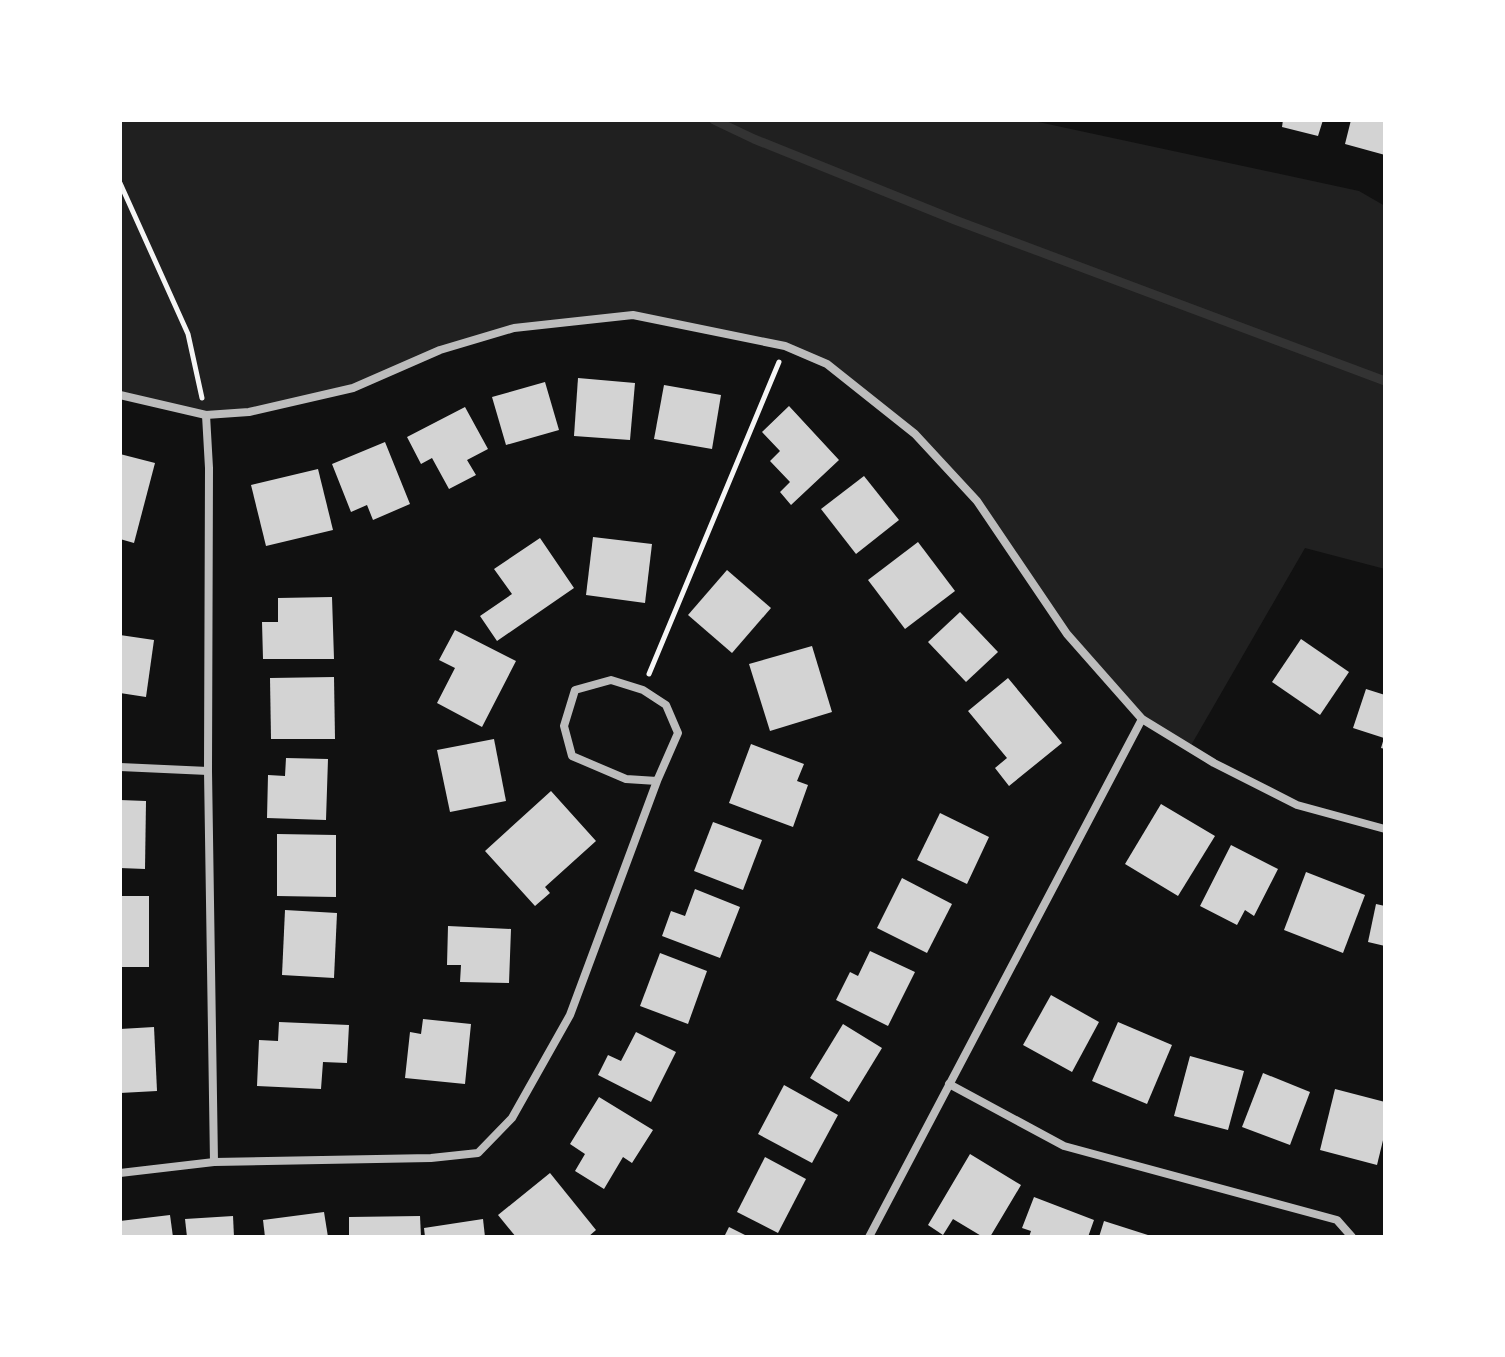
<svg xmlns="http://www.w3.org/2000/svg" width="1505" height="1357" font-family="Raleway,sans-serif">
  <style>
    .green { fill: #202020 }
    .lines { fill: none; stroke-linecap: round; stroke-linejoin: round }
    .stream { stroke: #333; stroke-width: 9 }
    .building { fill: #d3d3d3 }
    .path { stroke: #f5f5f5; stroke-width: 5 }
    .minor { stroke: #bcbcbc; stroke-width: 8 }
  </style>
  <rect width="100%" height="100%" fill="#111"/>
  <polygon class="green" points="120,120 1029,120 1359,191 1385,206 1385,569 1305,548 1190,747 1142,719 1067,634 977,501 915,434 827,364 792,349 633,315 505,330 439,350 353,388 249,412 206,415 120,395"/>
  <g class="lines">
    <polyline class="stream" points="714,120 754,139 955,220 1385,381"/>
  </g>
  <g class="building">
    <polygon points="1283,120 1323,120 1318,136 1282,127"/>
    <polygon points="1351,120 1385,120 1385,155 1345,144"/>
    <polygon points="578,378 635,383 630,440 574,436"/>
    <polygon points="545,382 559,430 506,445 492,397"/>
    <polygon points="664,385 721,395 712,449 654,439"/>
    <polygon points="789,406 839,460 791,505 780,492 790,482 770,461 780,451 762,432"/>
    <polygon points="465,407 488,449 467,460 476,475 449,489 432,458 421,464 407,437"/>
    <polygon points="385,442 410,504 373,520 367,505 351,512 332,464"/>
    <polygon points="120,454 155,463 134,543 120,539"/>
    <polygon points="318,469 333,530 266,546 251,485"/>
    <polygon points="864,476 899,520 856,554 821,509"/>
    <polygon points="593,537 652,544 645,603 586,595"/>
    <polygon points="540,538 574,588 497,641 480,616 512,594 494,569"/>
    <polygon points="918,542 955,591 905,629 868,580"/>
    <polygon points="727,570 771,608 732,653 688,615"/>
    <polygon points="332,597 334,659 263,659 262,622 278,622 278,598"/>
    <polygon points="960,612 998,652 966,682 928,642"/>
    <polygon points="455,630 516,661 482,727 437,703 455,668 439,660"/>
    <polygon points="120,635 154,640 146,697 120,693"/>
    <polygon points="1301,639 1349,672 1320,715 1272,682"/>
    <polygon points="812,646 832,712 770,731 749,664"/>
    <polygon points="334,677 335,739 271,739 270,678"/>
    <polygon points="1008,678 1062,743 1009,786 995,768 1007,758 968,711"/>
    <polygon points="1366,689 1385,695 1385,749 1381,748 1384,738 1353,728"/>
    <polygon points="494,739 506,801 450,812 437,750"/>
    <polygon points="751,744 804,764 797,781 808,785 793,827 729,803"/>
    <polygon points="286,758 328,759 326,820 267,818 268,775 285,776"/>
    <polygon points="551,791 596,841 545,887 550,893 535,906 485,851"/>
    <polygon points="120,800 146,801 145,869 120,868"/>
    <polygon points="1161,804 1215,836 1178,896 1125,864"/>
    <polygon points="940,813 989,837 967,884 917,860"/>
    <polygon points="713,822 762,840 743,890 694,871"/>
    <polygon points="277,834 336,835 336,897 277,896"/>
    <polygon points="1231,845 1278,869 1254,916 1245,910 1237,925 1200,906"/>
    <polygon points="1306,872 1365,895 1343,953 1284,930"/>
    <polygon points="902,878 952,904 927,953 877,928"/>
    <polygon points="695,889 740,907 720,958 662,936 671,911 685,916"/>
    <rect x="120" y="896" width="29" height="71"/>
    <polygon points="1376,904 1385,906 1385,946 1368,942"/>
    <polygon points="285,910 337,913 334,978 282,975"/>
    <polygon points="448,926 511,929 509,983 460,982 461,965 447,965"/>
    <polygon points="870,951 915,972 888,1026 836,1000 850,972 858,976"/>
    <polygon points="660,953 707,971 688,1024 640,1006"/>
    <polygon points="1051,995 1099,1022 1072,1072 1023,1045"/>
    <polygon points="423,1019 471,1024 465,1084 405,1078 410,1032 421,1034"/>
    <polygon points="279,1022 349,1025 347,1063 323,1062 321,1089 257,1086 259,1040 278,1041"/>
    <polygon points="1118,1022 1172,1045 1147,1104 1092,1081"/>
    <polygon points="843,1024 882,1048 849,1102 810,1078"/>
    <polygon points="154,1027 157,1091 120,1093 120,1029"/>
    <polygon points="636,1032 676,1052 651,1102 598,1075 608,1055 621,1061"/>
    <polygon points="1190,1056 1244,1071 1228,1130 1174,1116"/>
    <polygon points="1263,1073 1310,1092 1290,1145 1242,1127"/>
    <polygon points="784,1085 838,1115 812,1163 758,1134"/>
    <polygon points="1335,1089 1385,1102 1385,1132 1377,1165 1320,1150"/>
    <polygon points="599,1097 653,1130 632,1163 623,1157 604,1189 575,1171 585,1154 570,1144"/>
    <polygon points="970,1154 1021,1185 990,1237 983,1237 953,1219 943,1235 928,1225"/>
    <polygon points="765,1157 806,1179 778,1233 737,1212"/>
    <polygon points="550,1173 596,1230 588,1237 516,1237 498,1215"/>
    <polygon points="1034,1197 1094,1220 1088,1237 1029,1237 1031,1231 1022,1228"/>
    <polygon points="324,1212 328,1237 265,1237 263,1220"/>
    <polygon points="170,1215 173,1237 120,1237 120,1221"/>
    <polygon points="233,1216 234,1237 187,1237 185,1219"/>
    <polygon points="420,1216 421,1237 349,1237 349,1217"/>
    <polygon points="483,1219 485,1237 425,1237 424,1228"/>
    <polygon points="1104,1221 1151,1236 1151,1237 1099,1237"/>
    <polygon points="729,1227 749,1237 724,1237"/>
  </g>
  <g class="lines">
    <g class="path">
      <polyline points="120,183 188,334 202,398"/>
      <polyline points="649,674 779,362"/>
    </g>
    <g class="minor">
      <polyline points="120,395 206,415 249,412 353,388 440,350 514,328 633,315 785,346 827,364 915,434 977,501 1067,634 1142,719 1214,763 1297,805 1385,829"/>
      <polyline points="206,415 209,468 208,771 214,1162"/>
      <polyline points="120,767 208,771"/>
      <polyline points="949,1084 1064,1146 1337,1220 1352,1237"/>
      <polyline points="120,1173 214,1162 431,1158 478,1153 512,1118 570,1015 657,781 678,733 666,705 643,690 611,680 575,690 564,726 572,756 626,779 657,781"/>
      <polyline points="869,1237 1142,719"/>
    </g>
  </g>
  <rect width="1505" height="1357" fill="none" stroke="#ffffff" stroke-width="244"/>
</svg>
